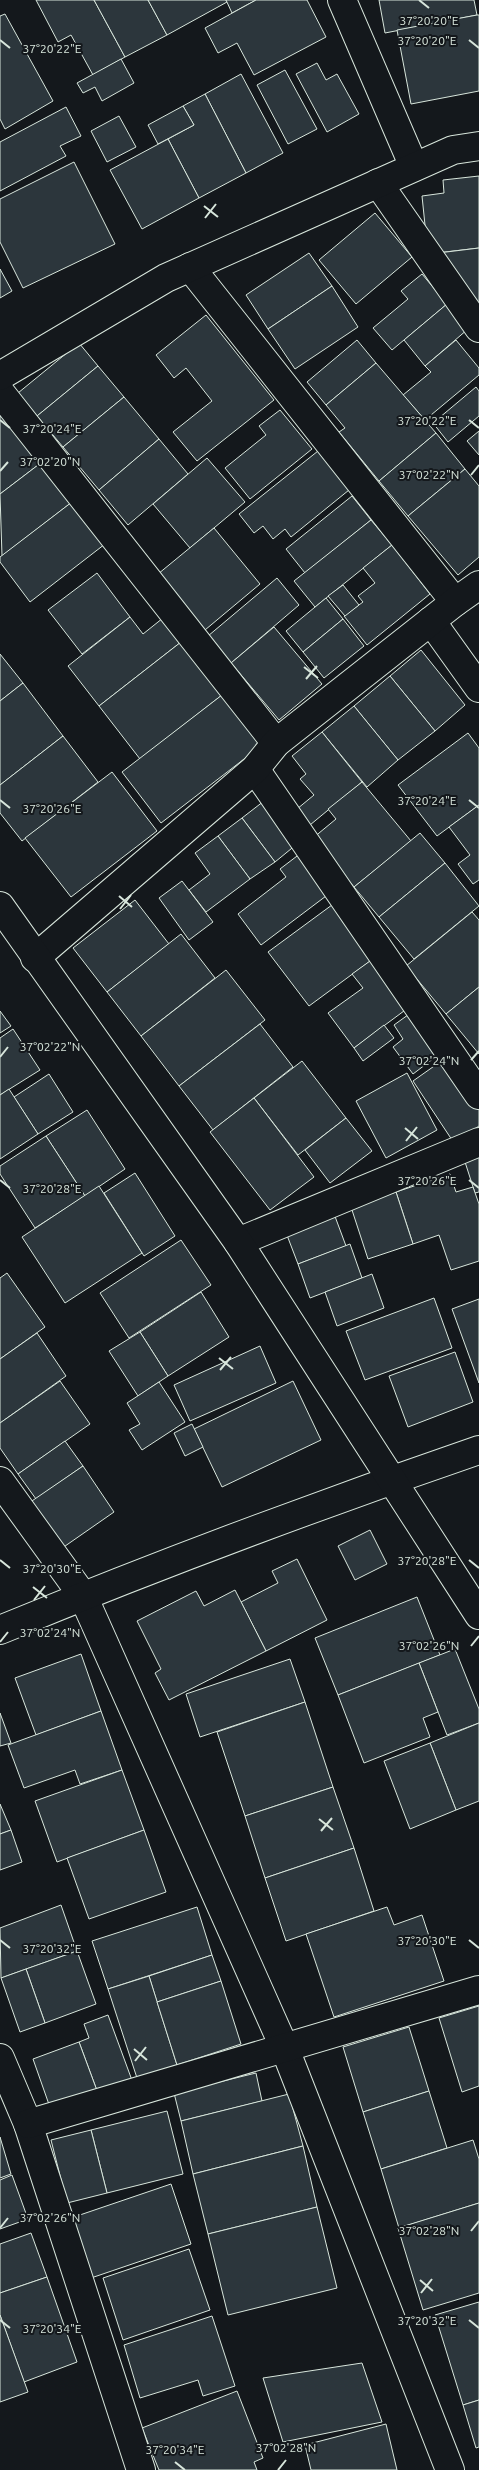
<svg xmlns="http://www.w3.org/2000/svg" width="479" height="2470" font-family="Ubuntu,sans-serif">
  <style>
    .building { fill: #2c363c; stroke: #d8e6dc }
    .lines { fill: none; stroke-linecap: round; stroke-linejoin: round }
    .street-casing { stroke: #d8e6dc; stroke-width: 30 }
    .secondary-casing { stroke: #d8e6dc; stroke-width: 30 }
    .street { stroke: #14181c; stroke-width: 28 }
    .secondary { stroke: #14181c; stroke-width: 28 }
    .ticks { fill: none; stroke: #d8e6dc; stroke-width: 2 }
    .ticks-label { font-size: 12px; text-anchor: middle; fill: #d8e6dc; stroke: #14181c; stroke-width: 4; stroke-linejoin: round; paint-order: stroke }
  </style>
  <rect width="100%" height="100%" fill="#14181c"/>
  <g class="building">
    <polygon points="36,0 94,0 125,57 93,75 71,35 58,42"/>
    <polygon points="94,0 148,0 167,35 125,57"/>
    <polygon points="148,0 226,0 227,2 167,35"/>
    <polygon points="226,0 256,0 232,13"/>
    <polygon points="256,0 307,0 326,37 254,75 237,43 218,53 205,28"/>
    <polygon points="379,0 474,0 477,15 385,33"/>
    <polygon points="5,14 53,101 5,129 0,119 0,16"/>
    <polygon points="477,15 479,15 479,91 411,104 397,30"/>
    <polygon points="121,59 134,83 102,101 95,87 83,93 77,83"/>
    <polygon points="317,63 326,80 337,74 359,114 327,132 296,74"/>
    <polygon points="285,70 317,129 288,144 257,85"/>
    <polygon points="241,74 283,153 246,173 205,94"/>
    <polygon points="205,94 246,173 199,198 168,139 194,125 183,106"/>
    <polygon points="183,106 194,125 158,144 148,125"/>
    <polygon points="66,107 81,136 60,146 66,156 0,191 0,142"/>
    <polygon points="119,116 136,147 107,162 91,131"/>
    <polygon points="168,139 199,198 142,229 110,170"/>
    <polygon points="74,162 115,244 23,288 0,242 0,199"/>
    <polygon points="479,176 479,248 428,254 422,196 444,193 443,180"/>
    <polygon points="375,213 412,257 356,304 319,260"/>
    <polygon points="479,248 479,320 438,253"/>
    <polygon points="309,253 332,286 268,329 246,295"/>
    <polygon points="0,269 12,291 0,298"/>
    <polygon points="422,274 447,304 392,350 373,328 408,299 401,291"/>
    <polygon points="332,286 358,327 295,369 268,329"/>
    <polygon points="447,304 468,329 425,366 404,340"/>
    <polygon points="206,315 274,400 197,461 173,432 212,401 186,368 174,378 156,355"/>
    <polygon points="357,340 376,363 326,405 307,382"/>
    <polygon points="456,340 479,368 479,375 425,420 403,395 431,372 425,366"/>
    <polygon points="79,343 98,366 37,416 18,393"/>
    <polygon points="376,363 436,433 379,481 339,432 345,428 326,405"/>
    <polygon points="98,366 124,397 63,447 37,416"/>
    <polygon points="476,387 479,391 479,416 448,442 433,423"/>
    <polygon points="124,397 159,439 99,490 63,447"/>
    <polygon points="280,410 312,449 250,499 225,468 266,435 259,426"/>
    <polygon points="4,414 42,462 0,494 0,417"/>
    <polygon points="479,431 479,455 467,441"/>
    <polygon points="436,433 465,469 408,516 379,481"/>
    <polygon points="159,439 188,474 128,525 99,490"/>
    <polygon points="318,451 349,490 291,537 285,529 273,539 263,526 254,533 239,514"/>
    <polygon points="207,458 245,502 190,548 153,504"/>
    <polygon points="42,462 72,502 2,556 0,494"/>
    <polygon points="465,469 479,486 479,557 458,575 408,516"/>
    <polygon points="352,496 371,520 305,573 286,549"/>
    <polygon points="72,502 105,544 30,602 0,562 0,557"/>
    <polygon points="371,520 392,545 315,607 294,581"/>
    <polygon points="214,528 260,584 205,630 158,574"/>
    <polygon points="392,545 430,594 367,645 344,616 363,602 358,596 375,583 363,568"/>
    <polygon points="97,573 130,617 82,654 48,610"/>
    <polygon points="277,578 299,605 231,663 208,636"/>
    <polygon points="343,585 359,605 345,616 328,596"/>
    <polygon points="326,598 343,619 303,652 286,631"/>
    <polygon points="130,617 143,634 163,618 181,642 99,706 68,666"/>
    <polygon points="343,619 364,646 324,678 303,652"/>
    <polygon points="274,627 322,684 279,720 231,663"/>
    <polygon points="181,642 222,695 140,759 99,706"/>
    <polygon points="421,650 465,705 435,731 390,676"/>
    <polygon points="0,654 23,683 0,701"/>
    <polygon points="390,676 435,731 398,760 354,706"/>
    <polygon points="23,683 63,736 0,785 0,701"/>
    <polygon points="222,695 261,746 161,823 122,772"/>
    <polygon points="354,706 398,760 367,787 322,732"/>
    <polygon points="322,732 362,782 310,825 297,809 314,795 300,779 306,774 292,756"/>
    <polygon points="468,733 479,748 479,805 437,836 398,785"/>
    <polygon points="63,736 98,782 22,841 0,813 0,785"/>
    <polygon points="112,772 157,831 71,897 25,838"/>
    <polygon points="362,782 411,841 354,887 313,838 336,819 328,809"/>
    <polygon points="264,801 297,844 275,862 242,818"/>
    <polygon points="479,805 479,880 473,884 458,864 470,855 449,827"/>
    <polygon points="242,818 275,862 250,879 218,836"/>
    <polygon points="420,833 445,863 379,917 354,887"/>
    <polygon points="218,836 250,879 206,912 189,890 210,874 195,853"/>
    <polygon points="301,853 330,893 261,945 238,914 286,877 280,869"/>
    <polygon points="445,863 479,906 414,959 379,917"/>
    <polygon points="182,881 213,922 189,940 159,898"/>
    <polygon points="135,900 169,944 107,992 73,948"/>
    <polygon points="336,902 377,956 309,1006 268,952"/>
    <polygon points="472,912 479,920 479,987 446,1014 406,966"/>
    <polygon points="181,934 215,978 141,1036 107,992"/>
    <polygon points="377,956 412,1005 354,1048 328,1013 363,988 352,974"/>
    <polygon points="226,970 265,1020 179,1086 141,1036"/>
    <polygon points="479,987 479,1054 446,1014"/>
    <polygon points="0,1011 11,1026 0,1033"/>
    <polygon points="412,1012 442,1052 413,1074 393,1047 403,1039 394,1025"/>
    <polygon points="260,1024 293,1067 213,1130 179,1086"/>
    <polygon points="384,1025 394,1038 363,1061 354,1048"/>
    <polygon points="13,1029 40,1070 0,1095 0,1038"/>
    <polygon points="447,1057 479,1105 479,1126 454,1143 413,1081"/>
    <polygon points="302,1061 346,1118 298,1155 254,1098"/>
    <polygon points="407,1073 437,1130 386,1158 356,1101"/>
    <polygon points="49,1074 73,1112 38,1134 14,1097"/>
    <polygon points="9,1089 38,1134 0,1159 0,1095"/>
    <polygon points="254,1098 314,1177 270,1210 210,1132"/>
    <polygon points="87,1110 125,1169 85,1196 46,1136"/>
    <polygon points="346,1118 372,1151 330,1183 305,1150"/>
    <polygon points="46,1136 85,1196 35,1228 0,1174 0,1166"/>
    <polygon points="479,1157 479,1192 475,1193 465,1162"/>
    <polygon points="135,1173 175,1236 144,1256 104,1193"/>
    <polygon points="450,1174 456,1192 473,1187 479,1204 479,1261 451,1270 439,1235 413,1244 396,1192"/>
    <polygon points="99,1186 142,1253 65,1303 22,1237"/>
    <polygon points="396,1192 413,1244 368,1259 351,1207"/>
    <polygon points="333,1211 346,1246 298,1264 285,1230"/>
    <polygon points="181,1240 211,1285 129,1338 100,1293"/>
    <polygon points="350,1244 362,1278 310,1298 298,1264"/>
    <polygon points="7,1273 45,1327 0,1359 0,1278"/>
    <polygon points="372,1274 384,1308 337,1326 325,1292"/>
    <polygon points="201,1292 229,1337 168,1376 140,1332"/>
    <polygon points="434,1298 452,1348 365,1380 346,1331"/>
    <polygon points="479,1299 479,1383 452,1309"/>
    <polygon points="140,1332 168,1376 138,1396 109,1351"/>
    <polygon points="37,1333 66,1376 0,1423 0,1359"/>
    <polygon points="260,1346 276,1383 190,1421 174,1385"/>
    <polygon points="455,1352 473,1402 408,1427 389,1376"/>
    <polygon points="60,1381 90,1424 18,1474 0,1448 0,1423"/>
    <polygon points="293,1381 321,1440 222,1487 194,1429"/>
    <polygon points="159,1382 185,1422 142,1450 129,1430 140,1424 127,1403"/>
    <polygon points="192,1424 203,1447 185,1456 174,1433"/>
    <polygon points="65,1441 83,1466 36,1499 18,1474"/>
    <polygon points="83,1466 114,1512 58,1551 26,1505"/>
    <polygon points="370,1530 387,1564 355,1580 338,1546"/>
    <polygon points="297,1559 327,1620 266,1651 241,1602 278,1583 272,1571"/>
    <polygon points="235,1590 266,1651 169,1700 155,1673 161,1669 137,1621 196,1591 204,1606"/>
    <polygon points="417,1597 440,1655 338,1695 315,1638"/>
    <polygon points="455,1649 479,1709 479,1723 447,1735 419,1663"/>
    <polygon points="81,1654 101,1711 36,1735 15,1678"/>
    <polygon points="290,1659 305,1702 200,1737 186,1694"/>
    <polygon points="419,1663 438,1712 423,1718 430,1737 364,1763 338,1695"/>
    <polygon points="305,1702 333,1787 245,1816 217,1732"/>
    <polygon points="101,1711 122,1770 80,1784 75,1770 24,1788 8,1745"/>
    <polygon points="0,1713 11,1743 0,1746"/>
    <polygon points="479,1723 479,1801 456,1810 430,1743"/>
    <polygon points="430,1743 456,1810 410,1829 384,1761"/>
    <polygon points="122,1770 144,1830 57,1862 35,1801"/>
    <polygon points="333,1787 354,1848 265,1878 245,1816"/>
    <polygon points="0,1804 11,1830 0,1834"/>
    <polygon points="11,1830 22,1862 0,1870 0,1834"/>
    <polygon points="144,1830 166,1892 89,1919 67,1858"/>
    <polygon points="354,1848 374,1911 286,1941 265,1878"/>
    <polygon points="61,1905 77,1951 1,1978 0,1928"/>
    <polygon points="197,1907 212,1955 108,1989 92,1941"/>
    <polygon points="387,1907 394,1925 422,1915 444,1981 334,2017 306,1934"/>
    <polygon points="77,1951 96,2004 45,2023 26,1969"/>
    <polygon points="212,1955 221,1981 157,2002 149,1976"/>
    <polygon points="26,1969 45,2023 20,2032 1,1978"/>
    <polygon points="149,1976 177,2065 137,2078 108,1989"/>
    <polygon points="221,1981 241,2044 177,2065 157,2002"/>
    <polygon points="479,2006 479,2086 462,2092 439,2018"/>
    <polygon points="108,2015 133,2083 99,2096 79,2042 89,2038 84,2024"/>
    <polygon points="409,2027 429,2091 363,2112 343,2047"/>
    <polygon points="79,2042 99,2096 52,2113 33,2059"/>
    <polygon points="256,2073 262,2101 181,2121 174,2093"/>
    <polygon points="429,2091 447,2148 381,2169 363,2112"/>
    <polygon points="289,2094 303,2146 193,2174 181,2121"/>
    <polygon points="167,2111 183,2174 107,2193 91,2130"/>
    <polygon points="91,2130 107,2193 67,2203 51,2140"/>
    <polygon points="0,2137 11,2174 0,2178"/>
    <polygon points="473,2140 479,2159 479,2203 399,2228 381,2169"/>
    <polygon points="303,2146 317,2207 208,2234 193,2174"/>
    <polygon points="12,2175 28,2219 0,2229 0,2180"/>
    <polygon points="171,2184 191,2244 91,2278 71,2218"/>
    <polygon points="479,2203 479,2293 423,2310 398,2228"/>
    <polygon points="317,2207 337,2288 228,2315 208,2234"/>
    <polygon points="31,2233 47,2277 0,2293 0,2244"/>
    <polygon points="189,2249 210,2310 123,2340 103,2278"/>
    <polygon points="47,2277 77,2362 24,2382 0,2315 0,2293"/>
    <polygon points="479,2302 479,2400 463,2405 435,2315"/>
    <polygon points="0,2315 28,2392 0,2402"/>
    <polygon points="212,2316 235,2386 203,2396 198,2380 140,2398 124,2345"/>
    <polygon points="362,2363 382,2422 283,2442 263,2378"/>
    <polygon points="237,2391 263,2458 254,2462 257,2470 159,2470 142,2428"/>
    <polygon points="479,2400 479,2447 476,2448 463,2405"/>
    <polygon points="386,2424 397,2470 311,2470 305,2445"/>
  </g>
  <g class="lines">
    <g class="street-casing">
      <g id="street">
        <polyline points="342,0 414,167"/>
        <polyline points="378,183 479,328"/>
        <polyline points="190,267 455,602"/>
        <polyline points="0,392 276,743"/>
        <polyline points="431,621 479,688"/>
        <polyline points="255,769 479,1095"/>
        <polyline points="35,958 255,769 276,743 455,602 479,585"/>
        <polyline points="238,1242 479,1142"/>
        <polyline points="0,1481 83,1596 285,2049 450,2470"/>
        <path d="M0,1630c158,-65 318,-125 479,-180"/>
        <polyline points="0,2058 28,2124 141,2470"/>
        <polyline points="28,2124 479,1990"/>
      </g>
    </g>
    <g class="secondary-casing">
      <g id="secondary">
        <polyline points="0,376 166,278 453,150 479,146"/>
        <polyline points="0,906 238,1242 479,1615"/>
      </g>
    </g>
    <use href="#street" class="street"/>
    <use href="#secondary" class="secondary"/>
  </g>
  <path class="ticks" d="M419,0l10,8M0,40l10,8M469,40l10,8M204,206l14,11M205,218l11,-14M0,420l10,8M469,420l10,8M0,471l8,-9M471,475l8,-10M304,667l14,11M306,679l11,-13M0,800l10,8M469,800l10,8M119,896l13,11M120,909l11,-14M0,1057l8,-10M471,1060l8,-9M405,1128l13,11M406,1141l11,-14M0,1180l10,8M469,1180l10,8M219,1358l14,11M220,1370l11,-13M0,1560l10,8M469,1560l10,8M33,1587l14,11M34,1600l11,-14M0,1642l8,-10M471,1646l8,-10M319,1819l14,11M321,1831l11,-13M0,1940l10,8M469,1940l10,8M134,2049l13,11M135,2061l11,-14M0,2228l8,-10M471,2231l8,-10M420,2280l13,11M421,2293l11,-14M0,2320l10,8M469,2320l10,8M175,2462l10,8M278,2470l8,-10"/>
  <g class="ticks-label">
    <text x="429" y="25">37°20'20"E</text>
    <text x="427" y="45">37°20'20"E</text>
    <text x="52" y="53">37°20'22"E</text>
    <text x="427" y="425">37°20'22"E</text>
    <text x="52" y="433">37°20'24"E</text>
    <text x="50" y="466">37°02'20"N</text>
    <text x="429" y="479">37°02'22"N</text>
    <text x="427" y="805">37°20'24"E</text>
    <text x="52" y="813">37°20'26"E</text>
    <text x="50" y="1051">37°02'22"N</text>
    <text x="429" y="1065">37°02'24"N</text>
    <text x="427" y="1185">37°20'26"E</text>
    <text x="52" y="1193">37°20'28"E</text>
    <text x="427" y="1565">37°20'28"E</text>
    <text x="52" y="1573">37°20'30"E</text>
    <text x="50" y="1637">37°02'24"N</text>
    <text x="429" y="1650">37°02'26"N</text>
    <text x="427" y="1945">37°20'30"E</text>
    <text x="52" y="1953">37°20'32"E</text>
    <text x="50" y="2222">37°02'26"N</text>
    <text x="429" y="2235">37°02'28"N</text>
    <text x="427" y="2325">37°20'32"E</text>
    <text x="52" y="2333">37°20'34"E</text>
    <text x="286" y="2452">37°02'28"N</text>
    <text x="175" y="2454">37°20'34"E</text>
  </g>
</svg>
